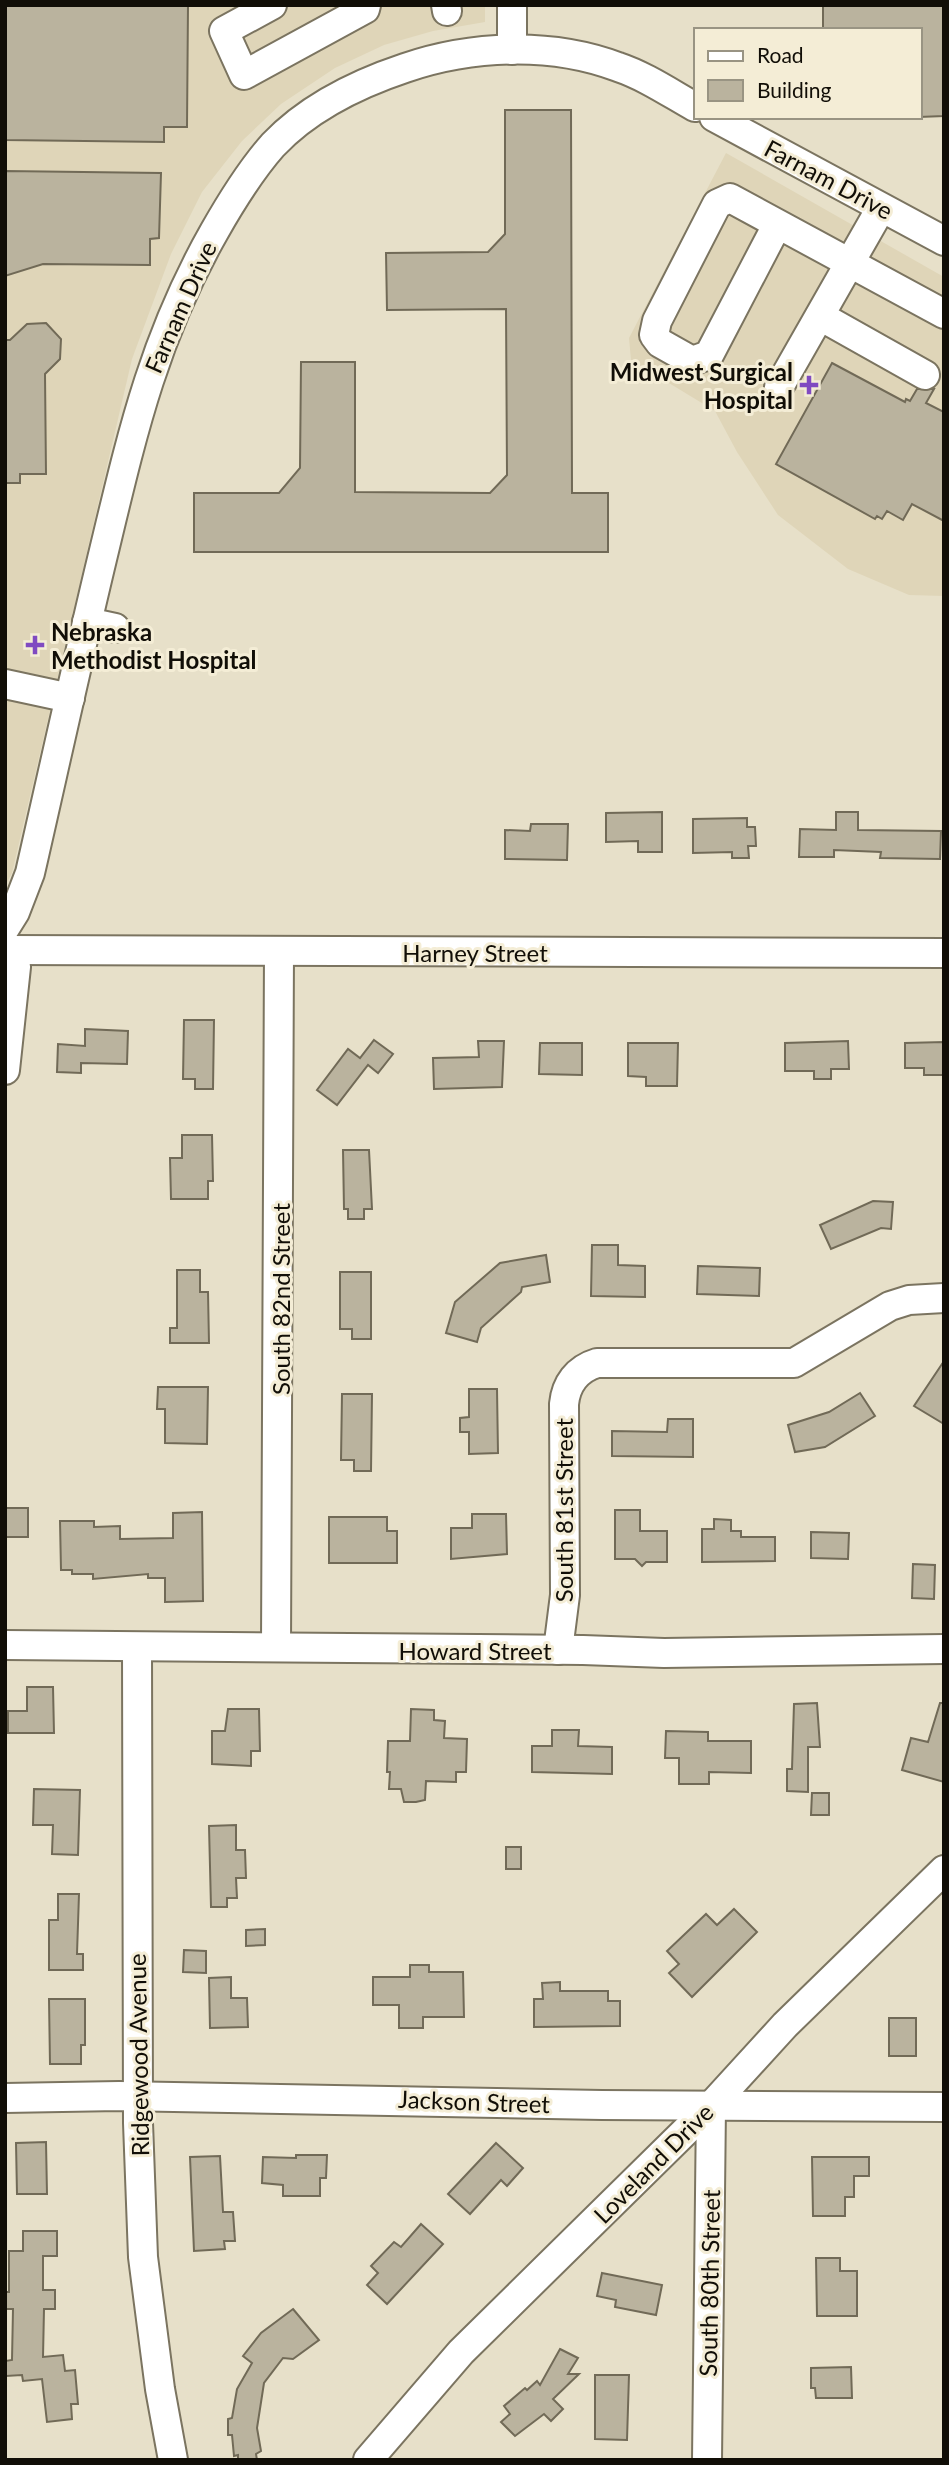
<svg xmlns="http://www.w3.org/2000/svg" width="949" height="2465" font-family="Lato,sans-serif">
  <style>
    .built { fill: #dfd5b8 }
    .building { fill: #bab39e; stroke: #716a57; stroke-width: 2 }
    .lines { fill: none; stroke-linecap: round; stroke-linejoin: round }
    .minor-casing { stroke: #7b7460; stroke-width: 32 }
    .minor { stroke: #fff; stroke-width: 28 }
    .poi-dot { fill: #804ac1; stroke: #f4edd6; stroke-width: 2.5 }
    .labels { text-anchor: middle; dominant-baseline: central; stroke-width: 6; stroke-linejoin: round; paint-order: stroke }
    .street-label { font-size: 24px; fill: #110e07; stroke: #f4edd6 }
    .poi-label { font-size: 24px; font-weight: bold; fill: #110e07; stroke: #f4edd6; text-anchor: end }
  </style>
  <rect width="100%" height="100%" fill="#e7e0c9"/>
  <g class="built">
    <polygon points="5,5 485,5 485,22 433,31 384,45 335,68 281,104 242,141 202,192 171,254 132,359 12,873 5,886"/>
    <polygon points="726,153 944,277 944,596 909,595 848,569 778,515 737,452 715,411 631,360 629,338"/>
  </g>
  <g class="building">
    <polygon points="5,5 188,5 187,127 164,127 164,142 5,140"/>
    <polygon points="823,5 944,5 944,116 919,117 919,30 823,30"/>
    <polygon points="505,110 571,110 572,493 608,493 608,552 194,552 194,493 279,493 300,468 301,362 355,362 355,492 490,493 507,475 506,309 387,310 386,253 488,252 505,234"/>
    <polygon points="5,171 161,173 159,238 150,239 150,265 43,264 5,276"/>
    <polygon points="46,323 61,339 60,359 45,374 46,474 20,474 20,483 5,483 5,340 10,340 27,324"/>
    <polygon points="832,363 905,402 906,399 910,401 917,389 934,389 926,403 944,412 944,521 912,504 903,520 887,511 882,519 877,516 875,519 776,464"/>
    <polygon points="662,812 662,852 638,852 638,841 606,842 606,813"/>
    <polygon points="836,812 858,812 858,830 941,831 940,859 880,858 881,852 834,850 834,857 799,857 800,829 836,830"/>
    <polygon points="747,818 747,827 755,827 756,846 748,846 749,858 732,858 732,852 693,853 693,819"/>
    <polygon points="531,824 568,824 567,860 505,859 505,830 530,831"/>
    <polygon points="184,1020 214,1020 213,1089 195,1089 195,1079 183,1079"/>
    <polygon points="85,1029 128,1031 127,1064 81,1063 81,1073 57,1072 58,1044 85,1046"/>
    <polygon points="374,1040 393,1054 378,1073 368,1065 337,1105 317,1090 348,1049 360,1058"/>
    <polygon points="478,1041 504,1041 502,1087 434,1089 433,1058 479,1057"/>
    <polygon points="848,1041 849,1069 831,1069 831,1079 814,1079 814,1071 785,1071 785,1043"/>
    <polygon points="944,1042 944,1075 924,1075 924,1068 905,1068 905,1043"/>
    <polygon points="540,1043 582,1043 582,1075 539,1074"/>
    <polygon points="628,1043 678,1043 677,1086 646,1086 646,1077 628,1076"/>
    <polygon points="182,1135 212,1135 213,1181 208,1181 208,1199 171,1199 170,1158 182,1158"/>
    <polygon points="343,1150 369,1150 372,1209 364,1209 364,1219 348,1219 348,1209 344,1209"/>
    <polygon points="873,1201 893,1202 891,1229 881,1228 831,1249 820,1225"/>
    <polygon points="592,1245 618,1245 618,1265 645,1266 645,1297 591,1296"/>
    <polygon points="546,1255 550,1282 522,1287 521,1292 481,1328 477,1342 446,1333 455,1302 500,1263"/>
    <polygon points="698,1266 760,1268 759,1296 697,1294"/>
    <polygon points="177,1270 200,1270 200,1292 208,1292 209,1343 170,1343 170,1328 177,1328"/>
    <polygon points="340,1272 371,1272 371,1339 352,1339 352,1329 340,1329"/>
    <polygon points="944,1361 944,1424 914,1406"/>
    <polygon points="158,1387 208,1387 207,1444 165,1443 165,1409 157,1409"/>
    <polygon points="469,1389 497,1389 498,1453 469,1454 469,1432 460,1432 460,1418 469,1417"/>
    <polygon points="860,1393 875,1416 825,1447 795,1452 788,1425 829,1412"/>
    <polygon points="342,1394 372,1394 371,1471 354,1471 354,1460 341,1460"/>
    <polygon points="668,1419 693,1419 693,1457 612,1456 612,1431 667,1432"/>
    <rect x="5" y="1508" width="23" height="29"/>
    <polygon points="615,1510 640,1510 640,1531 667,1531 667,1562 646,1562 642,1566 635,1559 615,1559"/>
    <polygon points="202,1512 203,1601 165,1602 165,1578 148,1578 148,1574 93,1579 93,1574 72,1574 72,1570 61,1570 60,1521 94,1521 94,1527 120,1526 120,1539 173,1538 173,1513"/>
    <polygon points="472,1514 506,1514 507,1554 451,1559 451,1528 472,1528"/>
    <polygon points="329,1517 387,1517 387,1531 397,1531 397,1563 329,1563"/>
    <polygon points="714,1519 731,1520 731,1531 741,1531 741,1537 775,1537 775,1561 702,1562 702,1529 714,1529"/>
    <polygon points="811,1532 849,1533 848,1559 811,1558"/>
    <polygon points="913,1564 935,1565 934,1599 912,1598"/>
    <polygon points="27,1687 53,1687 54,1733 8,1733 8,1711 27,1711"/>
    <polygon points="817,1703 820,1747 808,1747 808,1792 787,1791 787,1769 792,1769 794,1704"/>
    <polygon points="940,1703 944,1703 944,1782 902,1770 911,1738 928,1742"/>
    <polygon points="228,1709 259,1709 260,1751 251,1751 251,1766 212,1764 212,1731 225,1731"/>
    <polygon points="411,1709 434,1710 434,1720 445,1721 444,1738 467,1739 466,1772 456,1772 456,1782 426,1781 425,1800 416,1802 404,1802 401,1789 389,1789 390,1772 387,1772 388,1741 410,1741"/>
    <polygon points="552,1730 579,1730 578,1746 612,1747 612,1774 532,1772 532,1746 552,1746"/>
    <polygon points="666,1731 708,1732 708,1741 751,1741 751,1773 709,1772 709,1784 679,1784 679,1758 665,1758"/>
    <polygon points="34,1789 80,1790 78,1855 52,1854 53,1825 33,1825"/>
    <polygon points="812,1793 829,1793 829,1815 811,1815"/>
    <polygon points="236,1825 236,1850 245,1850 246,1878 236,1878 237,1898 227,1898 227,1907 211,1907 209,1826"/>
    <rect x="506" y="1847" width="15" height="22"/>
    <polygon points="58,1894 79,1894 77,1954 83,1954 83,1970 49,1970 49,1920 58,1920"/>
    <polygon points="734,1909 757,1932 692,1997 669,1973 679,1964 667,1951 706,1914 717,1925"/>
    <polygon points="265,1929 265,1945 246,1946 246,1930"/>
    <polygon points="184,1950 206,1951 206,1973 183,1972"/>
    <polygon points="410,1965 429,1965 429,1972 463,1972 464,2017 423,2017 423,2028 399,2028 399,2005 373,2005 373,1977 410,1977"/>
    <polygon points="231,1977 231,1998 247,1998 248,2027 210,2028 209,1978"/>
    <polygon points="560,1982 560,1991 608,1991 608,2001 620,2001 620,2026 534,2027 534,1999 543,1999 542,1983"/>
    <polygon points="49,1999 85,1999 85,2045 81,2045 81,2064 50,2064"/>
    <rect x="889" y="2018" width="27" height="38"/>
    <polygon points="46,2142 47,2194 17,2194 16,2143"/>
    <polygon points="496,2143 523,2168 507,2186 501,2180 470,2214 448,2194"/>
    <polygon points="296,2155 327,2155 326,2178 320,2178 320,2196 283,2196 283,2185 262,2183 263,2157 296,2158"/>
    <polygon points="220,2156 223,2212 233,2212 235,2241 224,2241 225,2249 194,2251 190,2157"/>
    <polygon points="812,2157 869,2157 869,2176 854,2176 854,2197 845,2197 845,2216 813,2216"/>
    <polygon points="421,2224 443,2244 387,2304 367,2285 378,2273 371,2266 394,2242 401,2247"/>
    <polygon points="23,2231 57,2231 57,2256 43,2256 43,2290 55,2290 55,2309 44,2309 43,2357 63,2355 65,2371 75,2370 78,2404 71,2404 72,2419 47,2422 42,2379 23,2381 22,2375 6,2376 5,2361 12,2360 13,2309 5,2309 5,2292 9,2292 9,2251 23,2251"/>
    <polygon points="816,2258 840,2258 840,2271 857,2271 857,2316 817,2316"/>
    <polygon points="602,2273 662,2285 656,2315 615,2307 616,2300 597,2296"/>
    <polygon points="293,2309 319,2340 293,2359 283,2358 264,2383 257,2428 261,2451 256,2454 257,2460 238,2460 238,2455 234,2456 232,2435 228,2435 228,2419 232,2418 237,2389 252,2363 243,2356 261,2333"/>
    <polygon points="560,2349 578,2358 568,2374 579,2374 553,2399 563,2409 551,2421 544,2414 515,2436 501,2422 510,2414 504,2406 525,2388 527,2390 537,2381 540,2385"/>
    <polygon points="851,2367 852,2398 816,2398 815,2388 811,2388 811,2368"/>
    <polygon points="595,2375 629,2375 627,2440 595,2439"/>
  </g>
  <g class="lines">
    <g class="minor-casing">
      <g id="minor">
        <polyline points="272,5 224,31 244,75 365,9 366,5"/>
        <polyline points="446,5 447,11"/>
        <polyline points="512,5 512,50"/>
        <polyline points="714,117 944,241"/>
        <polyline points="777,225 709,355 692,361 660,343 654,335 657,321 717,204 730,198 944,314"/>
        <polyline points="820,316 925,375"/>
        <polyline points="779,387 881,208"/>
        <polyline points="87,622 115,628"/>
        <polyline points="5,684 70,698"/>
        <path d="M5,928l10,-16 15,-39c24,-105 47,-210 72,-314 29,-120 50,-218 112,-327 17,-30 36,-61 59,-87 36,-38 84,-61 132,-77 67,-23 147,-26 213,-1 27,9 52,26 77,40"/>
        <polyline points="5,950 944,953"/>
        <polyline points="5,960 16,967 5,1070"/>
        <polyline points="5,1645 583,1650 664,1653 944,1649"/>
        <polyline points="137,1647 138,2123 143,2257 160,2389 173,2460"/>
        <polyline points="276,1647 279,951"/>
        <path d="M558,1650l7,-55 -1,-191c2,-20 13,-35 33,-41h197l96,-57 19,-6 35,-2"/>
        <polyline points="5,2098 119,2096 602,2105 944,2107"/>
        <polyline points="368,2460 461,2352 711,2106 785,2025 944,1870"/>
        <polyline points="707,2460 711,2106"/>
      </g>
    </g>
    <use href="#minor" class="minor"/>
  </g>
  <g class="poi-dot">
    <path d="M805.5 374.5h7v7h7v7h-7v7h-7v-7h-7v-7h7z"/>
    <path d="M31.5 634.5h7v7h7v7h-7v7h-7v-7h-7v-7h7z"/>
  </g>
  <g class="labels">
    <g class="street-label">
      <text transform="translate(829 179) rotate(28)">Farnam Drive</text>
      <text transform="translate(180 307) rotate(-66)">Farnam Drive</text>
      <text x="475" y="952">Harney Street</text>
      <text transform="translate(280 1299) rotate(-90)">South 82nd Street</text>
      <text transform="translate(563 1510) rotate(-90)">South 81st Street</text>
      <text x="475" y="1650">Howard Street</text>
      <text transform="translate(138 2055) rotate(-91)">Ridgewood Avenue</text>
      <text transform="translate(474 2101) rotate(2)">Jackson Street</text>
      <text transform="translate(653 2163) rotate(-45)">Loveland Drive</text>
      <text transform="translate(709 2283) rotate(-89)">South 80th Street</text>
    </g>
    <g class="poi-label">
      <text x="793" y="371">Midwest Surgical<tspan x="793" dy="28">Hospital</tspan></text>
      <text x="51" y="631" text-anchor="start">Nebraska<tspan x="51" dy="28">Methodist Hospital</tspan></text>
    </g>
  </g>
  <rect width="949" height="2465" fill="none" stroke="#110e07" stroke-width="14"/>
  <rect x="694" y="28" width="228" height="91" fill="#f4edd6" stroke="#999483" stroke-width="2"/>
  <rect x="708" y="51" width="35" height="10" fill="#ffffff" stroke="#999483" stroke-width="2"/>
  <text x="757" y="63" font-size="21" fill="#110e07">Road</text>
  <rect x="708" y="80" width="35" height="21" fill="#bab39e" stroke="#999483" stroke-width="2"/>
  <text x="757" y="98" font-size="21" fill="#110e07">Building</text>
</svg>
